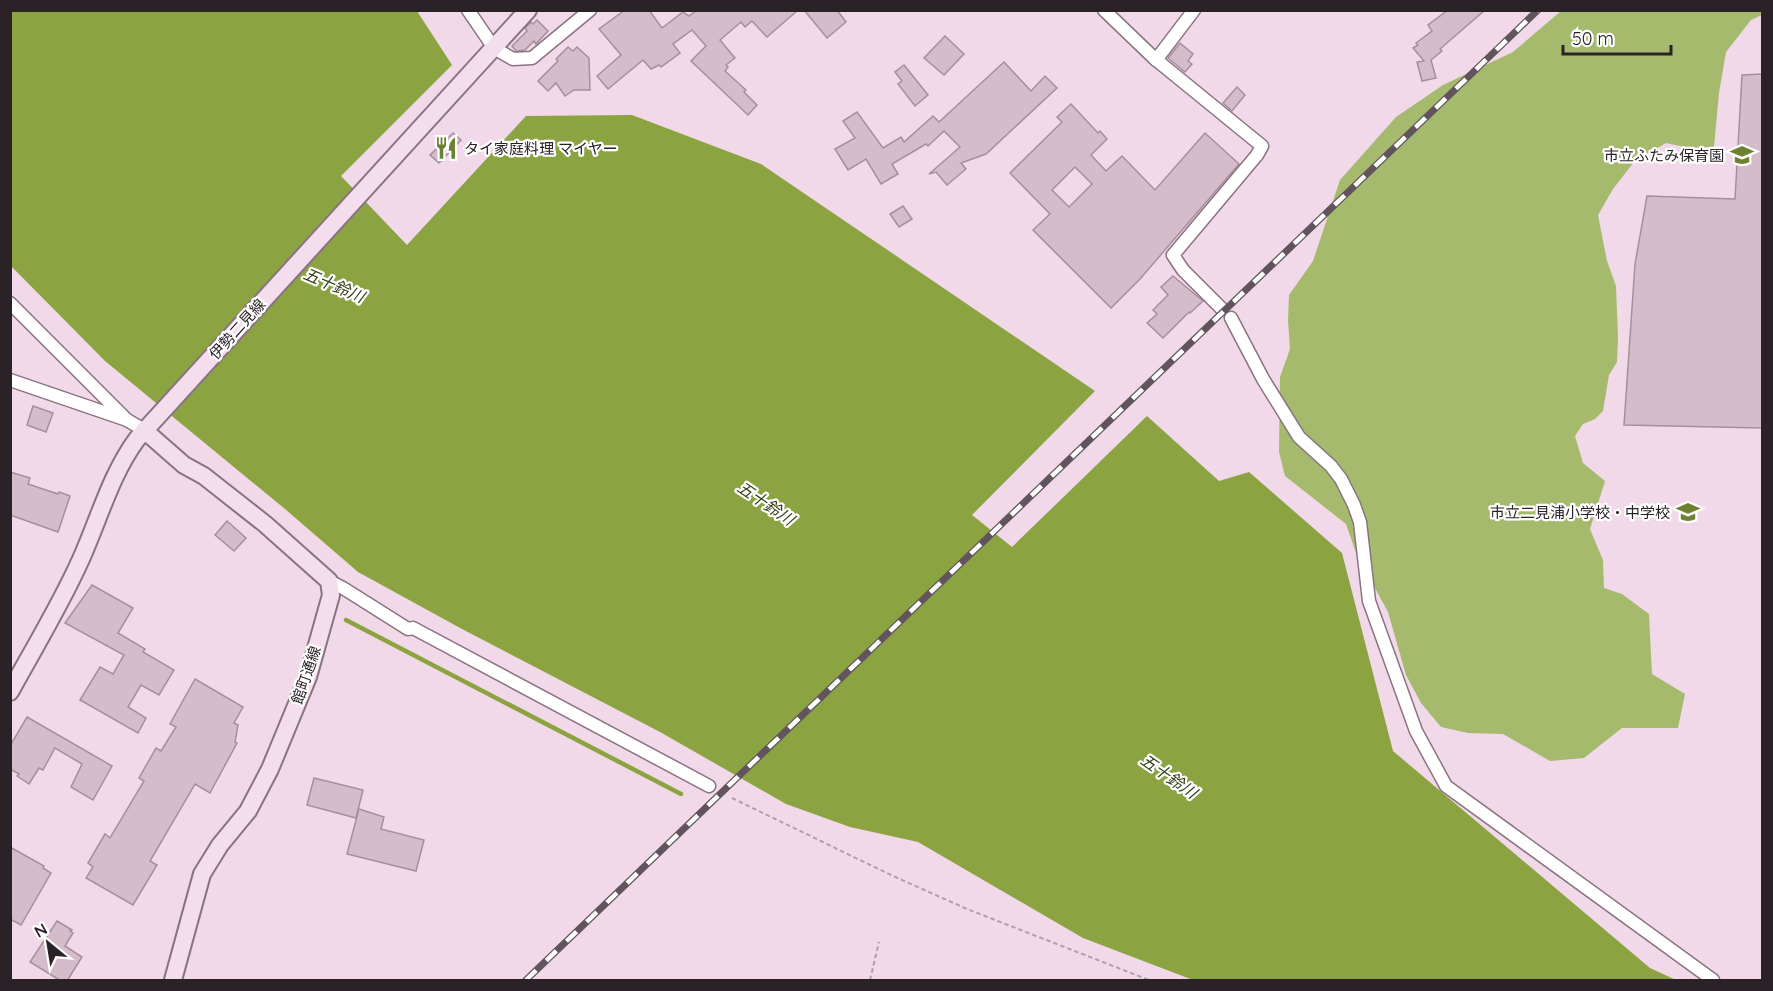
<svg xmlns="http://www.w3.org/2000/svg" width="1773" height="991" font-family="Quicksand,'Noto Sans JP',sans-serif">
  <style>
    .green { fill: #a5ba6d }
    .water { fill: #8ca342 }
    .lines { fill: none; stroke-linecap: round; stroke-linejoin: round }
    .stream { stroke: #8ca342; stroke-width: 4.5 }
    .building { fill: #d4bccb; stroke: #a58f9d; stroke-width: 1.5; fill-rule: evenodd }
    .minor-casing { stroke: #897381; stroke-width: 15 }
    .secondary-casing { stroke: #897381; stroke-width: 20 }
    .path { stroke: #b29eab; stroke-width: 2; stroke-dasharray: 4.5 3; stroke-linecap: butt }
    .minor { stroke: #fff; stroke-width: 12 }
    .secondary { stroke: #f4deed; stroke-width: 16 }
    .rail-casing { stroke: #61545d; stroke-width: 7 }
    .rail { stroke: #fff; stroke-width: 4.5; stroke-dasharray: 14; stroke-linecap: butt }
    .labels { text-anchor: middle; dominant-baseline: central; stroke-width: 4.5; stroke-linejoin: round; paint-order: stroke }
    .poi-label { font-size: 15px; fill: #2b2228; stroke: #fff; text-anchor: end }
    .street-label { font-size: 15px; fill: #2b2228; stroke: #fff }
    .water-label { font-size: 16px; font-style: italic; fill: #323b13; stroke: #fff }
  </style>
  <rect width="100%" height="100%" fill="#f2d9e9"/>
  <polygon class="green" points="1561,11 1762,11 1762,15 1751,20 1726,52 1719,93 1714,147 1689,148 1666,143 1634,162 1613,189 1598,215 1607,261 1616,286 1618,338 1617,362 1609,375 1603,411 1595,419 1583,424 1575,436 1583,463 1605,481 1590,529 1603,560 1604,588 1622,594 1649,614 1652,674 1685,694 1678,728 1622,728 1584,758 1550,761 1503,734 1468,733 1441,727 1421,703 1406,675 1388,612 1356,553 1346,524 1285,476 1279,452 1280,377 1290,349 1288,321 1289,295 1313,261 1340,180 1396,117 1443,85 1513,52"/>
  <polygon class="water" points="10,11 417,11 452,65 341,176 407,245 526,116 632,115 761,164 1095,391 972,515 1012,547 1147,416 1219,481 1249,472 1342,553 1393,751 1650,968 1676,980 1193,980 1083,938 918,842 850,827 786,804 660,732 462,629 358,572 285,509 105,361 11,266"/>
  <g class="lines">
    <polyline class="stream" points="346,620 681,794"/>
  </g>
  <g class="building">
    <polygon points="625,10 649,10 662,28 683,12 689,16 697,10 798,10 767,37 752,21 745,27 741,22 720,40 735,58 726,65 728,67 725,71 746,90 744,92 757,105 748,115 691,61 706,46 692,30 673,44 680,53 661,67 659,65 651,69 643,60 608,89 597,76 621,55 599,29"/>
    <polygon points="804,10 837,10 846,22 827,38"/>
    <polygon points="1448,10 1485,10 1440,49 1442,51 1431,60 1436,78 1422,81 1417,62 1424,61 1413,48 1418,45 1416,43 1432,31 1428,25"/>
    <polygon points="537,20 548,31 536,44 534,41 525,50 516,51 512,46 527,31 525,28 531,22 533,24"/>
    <polygon points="945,36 964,54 944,75 924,58"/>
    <polygon points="1180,43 1193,54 1188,61 1192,64 1185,72 1168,58"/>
    <polygon points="568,47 573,51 577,47 589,58 590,90 574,90 565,96 556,83 548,91 538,81 558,61 556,59"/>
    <polygon points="1004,62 1031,91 1045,76 1057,88 986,154 961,163 966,169 947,185 936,172 929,174 960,147 944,131 928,146 926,144 892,164 898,174 881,184 866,159 848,170 835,149 855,138 843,121 857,112 883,148 901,137 904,142 933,116 939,122"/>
    <polygon points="904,65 928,95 915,106 898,84 902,81 895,72"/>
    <polygon points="1762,74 1762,428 1624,425 1635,264 1647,196 1735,199 1742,75"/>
    <polygon points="1237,87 1245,95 1232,111 1223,103"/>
    <path d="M1071,104l27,29 2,-2 7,8 -16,16 15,16 16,-15 33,34 50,-57 34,31 -99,115 -29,29 -78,-78 17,-16 -40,-41 52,-51 -5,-5zM1075,167l17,17 -23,23 -17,-17z"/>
    <polygon points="453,133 461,140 439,163 430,155"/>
    <polygon points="903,206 912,219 899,227 890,214"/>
    <polygon points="1173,276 1203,301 1190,313 1189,312 1163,338 1147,323 1157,314 1153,310 1168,295 1161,287"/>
    <polygon points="33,406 53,413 46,432 27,425"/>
    <polygon points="10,472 30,478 28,484 58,494 59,492 70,496 58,532 10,515"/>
    <polygon points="227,521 246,538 234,551 215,535"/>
    <polygon points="92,585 133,608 118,633 145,649 143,652 174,670 159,695 141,685 128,707 146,718 138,733 80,700 100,667 113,674 124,655 65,623"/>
    <polygon points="195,679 243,707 234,723 238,725 235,742 237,743 210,793 195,784 150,861 157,865 133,905 86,878 93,867 88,863 105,834 110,838 144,781 139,778 156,748 161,751 176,727 170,724"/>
    <polygon points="27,717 112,766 93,800 71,787 82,764 55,748 43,770 39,768 29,784 17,776 19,774 10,769 10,746"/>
    <polygon points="314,778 363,790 356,818 307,805"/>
    <polygon points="359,809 384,817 381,829 424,840 416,871 347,854"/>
    <polygon points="10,847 44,866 43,868 51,873 21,925 10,919"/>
    <polygon points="57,921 72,930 70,931 73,933 65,946 82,957 67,981 61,981 30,962"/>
  </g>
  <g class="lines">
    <g class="minor-casing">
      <g id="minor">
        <polyline points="468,10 494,48 513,59 532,58 590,10"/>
        <polyline points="1104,10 1154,58 1262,146 1257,155 1173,255 1183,270 1221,308"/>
        <polyline points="1156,60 1194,10"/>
        <polyline points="10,303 127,420"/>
        <polyline points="1231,318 1263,379 1299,437 1331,466 1341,479 1354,505 1360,522 1369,601 1416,731 1446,786 1713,980"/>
        <polyline points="10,380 127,420 144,430"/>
        <polyline points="329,581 343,588 408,629 413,628 709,786"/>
      </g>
    </g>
    <g class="secondary-casing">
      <g id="secondary">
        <polyline points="144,430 184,465 204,476 265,524 329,581 331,595 308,677 270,769 248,811 220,845 202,874 173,980"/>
        <path d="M10,692c24,-44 51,-88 71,-133 18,-40 30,-85 56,-120l391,-429"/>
      </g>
    </g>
    <g class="path">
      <polyline points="732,798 893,876 967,909 1149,980"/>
      <polyline points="870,980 879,942"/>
    </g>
    <use href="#minor" class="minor"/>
    <use href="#secondary" class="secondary"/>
    <g class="rail-casing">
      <polyline id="rail" points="526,980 1538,10"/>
    </g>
    <use href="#rail" class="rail"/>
  </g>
  <defs>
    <g id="restaurant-bare" transform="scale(1.8)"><path d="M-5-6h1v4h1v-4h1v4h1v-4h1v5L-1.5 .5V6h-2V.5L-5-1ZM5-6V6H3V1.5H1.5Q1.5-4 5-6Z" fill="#6e8131" stroke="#fff" stroke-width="2.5" paint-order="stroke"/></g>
    <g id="school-bare" transform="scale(1.8)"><path d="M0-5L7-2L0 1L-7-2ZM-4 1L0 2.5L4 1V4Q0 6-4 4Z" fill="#6e8131" stroke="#fff" stroke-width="2.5" paint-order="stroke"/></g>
  </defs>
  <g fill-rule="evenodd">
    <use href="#restaurant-bare" x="446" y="148"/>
    <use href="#school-bare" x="1742" y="155"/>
    <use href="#school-bare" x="1688" y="512"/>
  </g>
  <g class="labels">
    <g class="poi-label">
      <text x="464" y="148" text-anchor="start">タイ家庭料理 マイヤー</text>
      <text x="1724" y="155">市立ふたみ保育園</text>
      <text x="1670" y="512">市立二見浦小学校・中学校</text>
    </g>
    <g class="street-label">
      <text transform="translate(237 329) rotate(-48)">伊勢二見線</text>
      <text transform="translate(306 675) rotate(-71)">館町通線</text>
    </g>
    <g class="water-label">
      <text transform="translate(334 285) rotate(23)">五十鈴川</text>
      <text transform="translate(766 503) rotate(34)">五十鈴川</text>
      <text transform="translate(1169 776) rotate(35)">五十鈴川</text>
    </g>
  </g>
  <rect width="1773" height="991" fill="none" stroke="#2b2228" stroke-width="24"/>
  <g transform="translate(48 943) rotate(330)" stroke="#ffffff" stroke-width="4.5" paint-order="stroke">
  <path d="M0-4.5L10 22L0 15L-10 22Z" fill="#2b2228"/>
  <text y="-9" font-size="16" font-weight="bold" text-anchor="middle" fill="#2b2228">N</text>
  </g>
  <path d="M1563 45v9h108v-9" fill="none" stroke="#2b2228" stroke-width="3"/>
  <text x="1572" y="45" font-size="18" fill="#2b2228" stroke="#ffffff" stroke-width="4.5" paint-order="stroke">50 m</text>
</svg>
